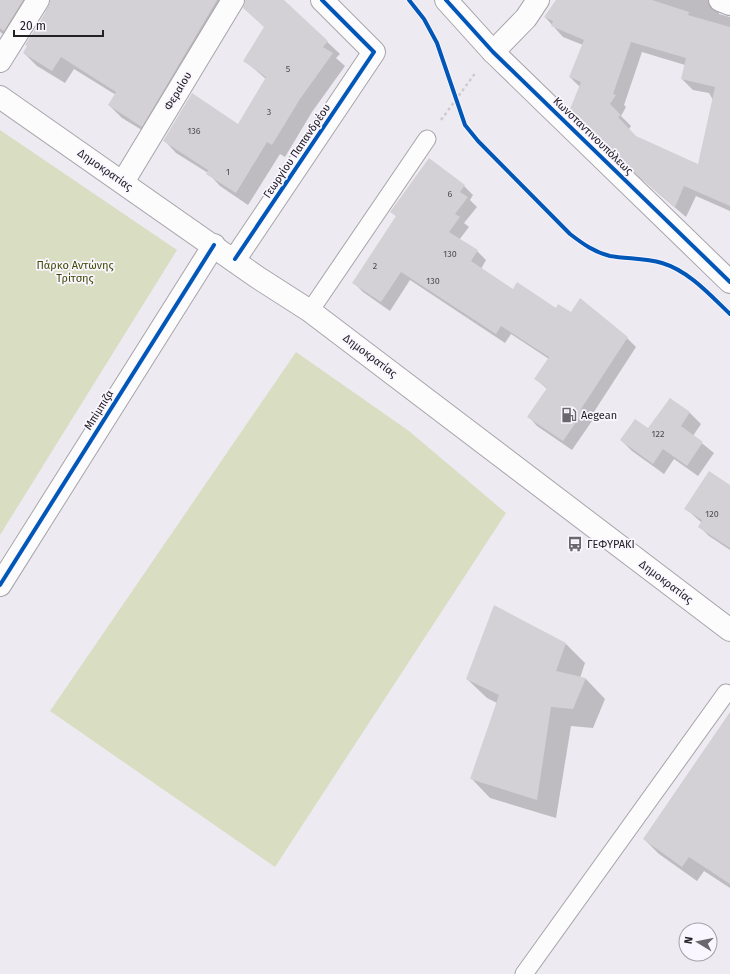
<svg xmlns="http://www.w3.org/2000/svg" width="730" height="974" font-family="'Fira Sans',sans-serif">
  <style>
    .green { fill: #d9dec2 }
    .shadow { fill: #0003; fill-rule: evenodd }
    .building { fill: #d4d1d6; fill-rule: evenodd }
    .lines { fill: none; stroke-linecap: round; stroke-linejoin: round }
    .lane-casing { stroke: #a7a4aa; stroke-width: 19 }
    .street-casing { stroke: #a7a4aa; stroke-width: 24 }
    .secondary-casing { stroke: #a7a4aa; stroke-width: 24 }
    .path { stroke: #cdcdcf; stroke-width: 2.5; stroke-dasharray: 3 3; stroke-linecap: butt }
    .lane { stroke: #fcfcfd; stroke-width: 17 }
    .street { stroke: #fcfcfd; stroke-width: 22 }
    .secondary { stroke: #fcfcfd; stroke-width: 22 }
    .cycleway-casing { stroke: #faf6ff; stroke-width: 6 }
    .cycleway { stroke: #0057b8; stroke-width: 4 }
    .labels { text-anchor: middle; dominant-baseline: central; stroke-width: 3.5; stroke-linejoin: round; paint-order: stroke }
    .number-label { font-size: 9px; fill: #4f4d52 }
    .street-label { font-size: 11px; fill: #232126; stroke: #faf6ff }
    .park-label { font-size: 11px; fill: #3f4900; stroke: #faf6ff }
    .poi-label { font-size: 11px; fill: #232126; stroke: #faf6ff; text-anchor: start }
  </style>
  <rect width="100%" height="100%" fill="#eeeaf2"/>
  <g class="green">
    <polygon points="0,130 177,250 0,535"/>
    <polygon points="296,352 409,431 506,513 275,867 50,711"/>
  </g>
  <g class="shadow">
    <polygon points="0,0 51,0 45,1 17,43 0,32"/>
    <polygon points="52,0 245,0 236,2 155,138 122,118 109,105 116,95 74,69 65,83 37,66 24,53"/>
    <polygon points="246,0 283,0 340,54 336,58 345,66 312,112 285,157 280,154 248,205 220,186 208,173 176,153 164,140 238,125 266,79 245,61 267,31"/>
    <path d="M557,0h169l-7,6v8l11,3v194l-34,-15 -10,21 -34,-29 -72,-101 -10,-10 13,-32 -20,-8 -18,-20zM642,52l43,13 -3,14 11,11 16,3 4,7 -14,66 -62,-28 -8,-9 2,-3 -10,-10 5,-9 -2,-2z"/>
    <polygon points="464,186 473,195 470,200 477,207 464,223 469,227 459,240 477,251 486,260 481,269 513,290 627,338 636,347 590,418 592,421 572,450 537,426 528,416 547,389 536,379 549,359 511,334 505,343 410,280 390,311 363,292 354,283 397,217 391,211"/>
    <polygon points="670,399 690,413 701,424 693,436 714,453 698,476 674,459 664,474 632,451 621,440 649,430"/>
    <polygon points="730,487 730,550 709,536 699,526 702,523 685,508"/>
    <polygon points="566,644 585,663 580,678 586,679 605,699 593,728 571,726 556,818 490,798 471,778 497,703 487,698 467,679"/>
    <polygon points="730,723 730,888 704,871 697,881 659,854 644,839"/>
  </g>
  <g class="building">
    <polygon points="0,0 23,0 4,31 0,28"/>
    <polygon points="50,0 217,0 142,127 108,105 116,92 61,57 52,71 23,53 27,46 25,45 49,7"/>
    <polygon points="245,0 284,0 328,41 323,47 333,53 300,99 272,145 267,142 236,193 206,174 208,170 163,141 192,93 238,124 266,77 243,61 264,27 243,8"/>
    <path d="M556,0h96l37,12 -1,3 42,12v179l-46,-20 -9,21 -36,-30 -69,-68 11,-27 -12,-5 15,-37 -33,-14 2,-5 -9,-4zM631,42l55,16 -5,21 34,8 -17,77 -62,-28 -18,-19 3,-2 -11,-11 6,-9 -3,-1z"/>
    <polygon points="429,158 465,185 460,192 468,197 455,214 460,217 449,232 478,250 471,261 513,289 517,282 556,308 558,304 571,312 580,298 628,337 581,409 584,411 563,441 527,417 547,388 534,379 549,357 501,326 496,334 401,272 381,302 352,283 396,216 390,212"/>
    <polygon points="670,398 690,412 681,426 703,442 687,466 663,449 653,464 620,440 635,419 648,428"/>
    <polygon points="709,471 730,485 730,548 698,527 702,520 684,509"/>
    <polygon points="494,605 566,643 556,671 586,678 573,709 551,707 537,800 470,779 499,695 466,679"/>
    <polygon points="730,712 730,884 689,857 682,867 643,839"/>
  </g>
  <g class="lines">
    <g class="lane-casing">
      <g id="lane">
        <polyline points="310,311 427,139"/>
        <polyline points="524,974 726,693"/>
      </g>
    </g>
    <g class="street-casing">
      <g id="street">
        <polyline points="446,0 493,52 730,282"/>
        <polyline points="720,0 730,4"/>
        <polyline points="493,52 526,18 538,0"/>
        <polyline points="0,61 38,0"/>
        <polyline points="123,182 233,0"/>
        <polyline points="235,259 374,52 322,0"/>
      </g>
    </g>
    <g class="secondary-casing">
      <g id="secondary">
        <polyline points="0,97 257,277 310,311 730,630"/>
        <polyline points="0,585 214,245"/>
      </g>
    </g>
    <polyline class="path" points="441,120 476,72"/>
    <use href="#lane" class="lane"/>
    <use href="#street" class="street"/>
    <use href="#secondary" class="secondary"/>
    <g class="cycleway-casing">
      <g id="cycleway">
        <path d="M409,0l15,19 13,24 28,82 13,16 92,93c13,10 24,18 40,22 17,3 35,2 52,7 27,8 48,32 68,51"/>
        <polyline points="446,0 493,52 730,282"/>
        <polyline points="235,259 374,52 322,0"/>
        <polyline points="0,585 214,245"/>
      </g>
    </g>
    <use href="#cycleway" class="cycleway"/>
  </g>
  <defs>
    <g id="fuel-bare" transform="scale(1.2)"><path d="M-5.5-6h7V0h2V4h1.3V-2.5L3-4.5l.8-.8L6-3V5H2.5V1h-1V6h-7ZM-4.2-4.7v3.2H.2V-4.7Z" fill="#6a676d" stroke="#faf6ff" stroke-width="2.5" paint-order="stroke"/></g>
    <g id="bus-bare" transform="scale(1.2)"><path d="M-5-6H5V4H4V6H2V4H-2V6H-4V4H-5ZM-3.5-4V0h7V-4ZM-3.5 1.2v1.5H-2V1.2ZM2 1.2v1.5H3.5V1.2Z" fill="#6a676d" stroke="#faf6ff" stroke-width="2.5" paint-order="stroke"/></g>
  </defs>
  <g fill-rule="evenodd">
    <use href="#fuel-bare" x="569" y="415"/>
    <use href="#bus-bare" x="575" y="544"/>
  </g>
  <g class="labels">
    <g class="number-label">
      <text x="288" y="69">5</text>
      <text x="269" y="112">3</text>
      <text x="194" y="131">136</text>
      <text x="228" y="172">1</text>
      <text x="450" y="194">6</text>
      <text x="450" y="254">130</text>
      <text x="375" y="266">2</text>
      <text x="433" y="281">130</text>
      <text x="658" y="434">122</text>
      <text x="712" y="514">120</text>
    </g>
    <g class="street-label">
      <text transform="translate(178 91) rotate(-59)">Φεραίου</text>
      <text transform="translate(593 136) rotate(44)">Κωνσταντινουπόλεως</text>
      <text transform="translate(297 151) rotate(-56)">Γεωργίου Παπανδρέου</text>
      <text transform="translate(105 170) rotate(35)">Δημοκρατίας</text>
      <text transform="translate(370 356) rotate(37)">Δημοκρατίας</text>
      <text transform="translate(99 410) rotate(-58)">Μπίμπιζα</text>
      <text transform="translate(666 582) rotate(37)">Δημοκρατίας</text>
    </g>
    <g class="park-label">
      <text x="75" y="265">Πάρκο Αντώνης<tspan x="75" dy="13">Τρίτσης</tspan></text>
    </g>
    <g class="poi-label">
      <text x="581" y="415">Aegean</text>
      <text x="587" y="544">ΓΕΦΥΡΑΚΙ</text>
    </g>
  </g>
  <g transform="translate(698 942) rotate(280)"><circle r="19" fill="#faf6ff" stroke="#a4a1a8"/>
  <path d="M0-3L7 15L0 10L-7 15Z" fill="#6a676d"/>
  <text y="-6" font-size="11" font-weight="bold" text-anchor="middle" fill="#232126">N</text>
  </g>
  <path d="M14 30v6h89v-6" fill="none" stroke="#232126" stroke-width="2"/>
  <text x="20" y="30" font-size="12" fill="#232126" stroke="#faf6ff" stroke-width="3" paint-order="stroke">20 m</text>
</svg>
